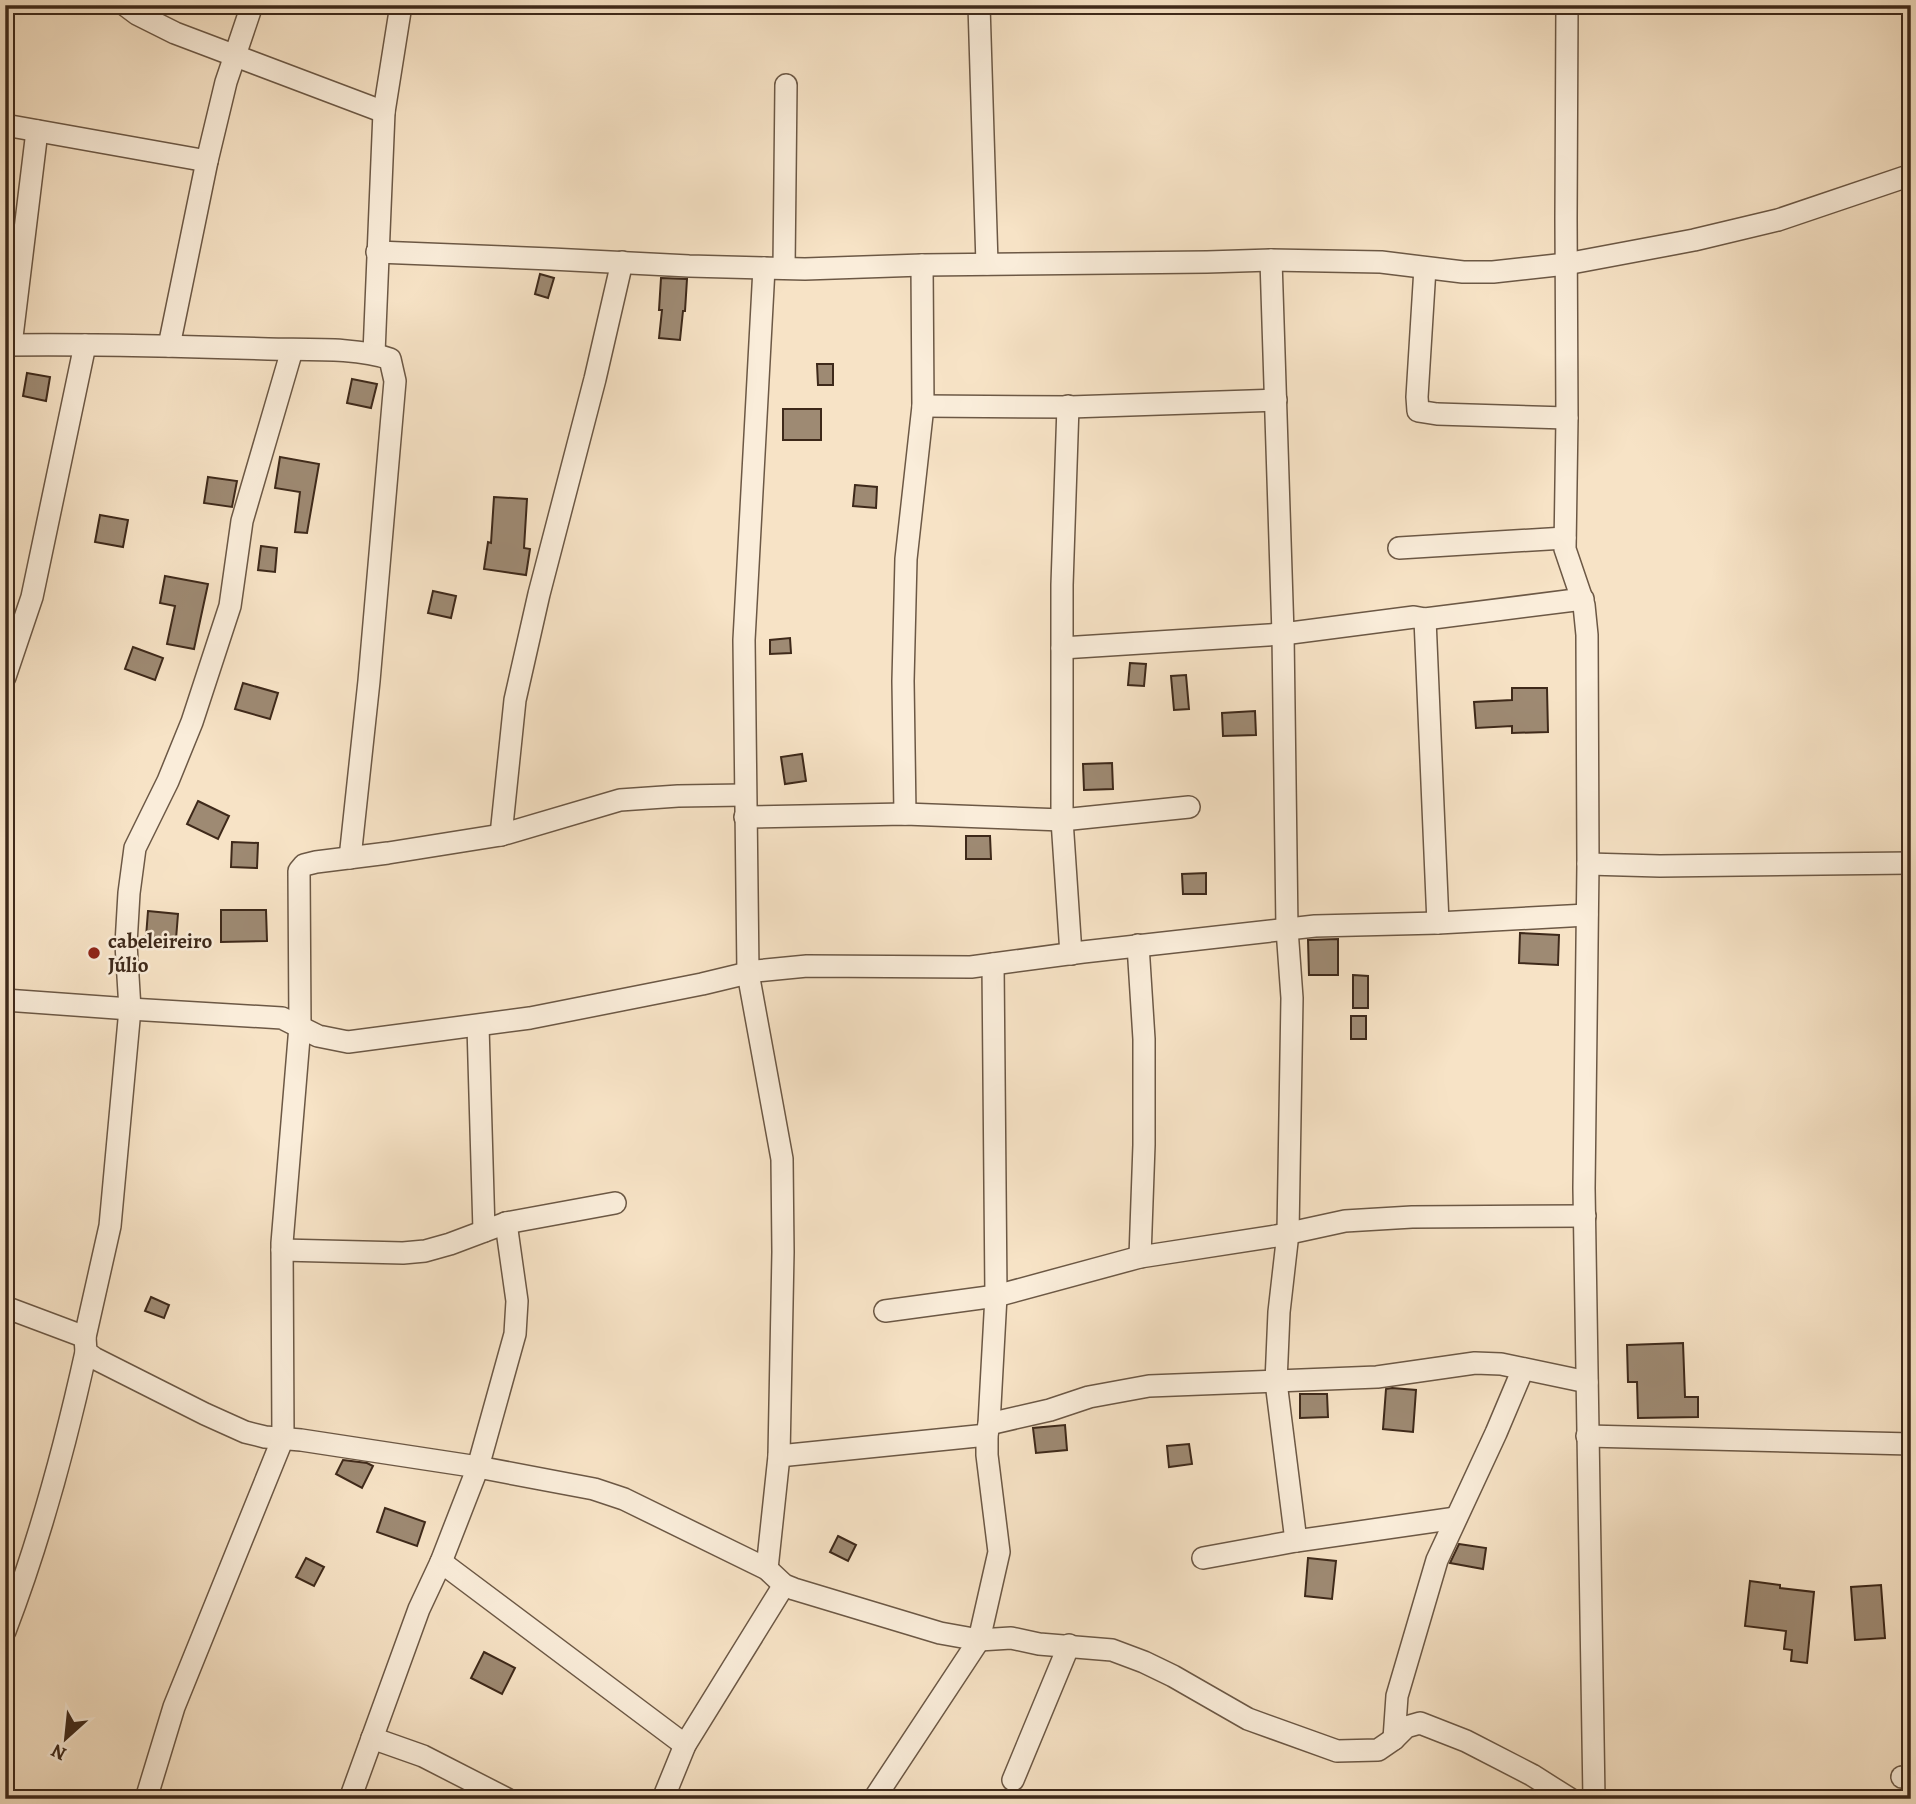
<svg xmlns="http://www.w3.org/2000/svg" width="1916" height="1804" font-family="Alegreya,serif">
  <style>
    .building { fill: #9e8a73; stroke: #3e291a; stroke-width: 2 }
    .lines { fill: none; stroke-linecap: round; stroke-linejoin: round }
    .street-casing { stroke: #6c5845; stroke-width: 24 }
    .street { stroke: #faedda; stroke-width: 21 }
    .poi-dot { fill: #8f2418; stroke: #faedda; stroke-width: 2.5 }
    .labels { text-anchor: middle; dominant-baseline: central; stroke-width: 5; stroke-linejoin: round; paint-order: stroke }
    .poi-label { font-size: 21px; font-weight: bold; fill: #3e291a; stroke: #faedda; text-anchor: start }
  </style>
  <rect width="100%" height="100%" fill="#f7e3c6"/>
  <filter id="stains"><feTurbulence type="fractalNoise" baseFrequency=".00286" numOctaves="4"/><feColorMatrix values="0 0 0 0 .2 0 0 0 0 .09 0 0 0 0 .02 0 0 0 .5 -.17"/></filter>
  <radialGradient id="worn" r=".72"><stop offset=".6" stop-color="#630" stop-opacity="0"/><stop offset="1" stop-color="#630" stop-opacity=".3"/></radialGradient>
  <g class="building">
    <polygon points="540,274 554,278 548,298 535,294"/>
    <polygon points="661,278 687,279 685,311 683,311 680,340 659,338 662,310 659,310"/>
    <polygon points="817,364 833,364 833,385 818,385"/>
    <polygon points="27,373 50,377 46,401 23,396"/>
    <polygon points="352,379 377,384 371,408 347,403"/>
    <rect x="783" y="409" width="38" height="31"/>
    <polygon points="280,457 319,464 307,533 295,532 300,492 275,488"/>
    <polygon points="208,477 237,481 232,507 204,503"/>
    <polygon points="855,485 877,487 876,508 853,506"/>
    <polygon points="494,497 527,499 524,548 530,549 526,575 484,569 488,542 491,543"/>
    <polygon points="100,515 128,520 123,547 95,542"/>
    <polygon points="261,546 277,548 275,572 258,570"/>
    <polygon points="165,576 208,584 194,649 167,644 175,606 160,603"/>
    <polygon points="433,591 456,596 451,618 428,613"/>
    <polygon points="790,638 791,653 770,654 770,640"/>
    <polygon points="133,647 163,658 155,680 125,669"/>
    <polygon points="1130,663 1146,664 1144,686 1128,685"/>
    <polygon points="1186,675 1189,709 1174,710 1171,676"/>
    <polygon points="243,683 278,693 270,719 235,709"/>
    <polygon points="1512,688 1547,688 1548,732 1512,733 1512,726 1476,728 1474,702 1512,700"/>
    <polygon points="1255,711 1256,735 1223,736 1222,713"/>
    <polygon points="802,754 806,781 785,784 781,757"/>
    <polygon points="1112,763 1113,789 1084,790 1083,764"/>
    <polygon points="198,801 229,816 218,839 187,824"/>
    <polygon points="966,836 990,836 991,859 966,859"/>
    <polygon points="232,842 258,843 257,868 231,867"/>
    <polygon points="1206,873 1206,894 1183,894 1182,874"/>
    <polygon points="221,910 266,910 267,941 221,942"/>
    <polygon points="148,911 178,914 176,939 146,937"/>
    <polygon points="1520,933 1559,935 1558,965 1519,963"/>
    <polygon points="1338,939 1338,975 1309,975 1308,940"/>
    <polygon points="1353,975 1368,976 1368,1008 1353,1008"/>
    <rect x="1351" y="1016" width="15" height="23"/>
    <polygon points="151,1297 169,1305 164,1318 145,1311"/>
    <polygon points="1683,1343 1685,1397 1698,1397 1698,1417 1638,1418 1637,1382 1628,1382 1627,1345"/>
    <polygon points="1392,1388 1416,1390 1413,1432 1383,1429 1386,1389"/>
    <polygon points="1300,1394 1327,1394 1328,1417 1300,1418"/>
    <polygon points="1065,1425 1067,1450 1036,1453 1033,1428"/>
    <polygon points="1189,1444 1192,1464 1169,1467 1167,1446"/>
    <polygon points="343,1460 367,1463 373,1466 362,1488 336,1474"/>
    <polygon points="385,1508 425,1522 417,1546 377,1532"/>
    <polygon points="838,1536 856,1545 848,1561 830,1552"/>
    <polygon points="1459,1544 1486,1548 1483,1569 1450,1563"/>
    <polygon points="306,1558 324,1567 314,1586 296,1577"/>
    <polygon points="1308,1558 1336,1561 1332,1599 1305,1596"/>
    <polygon points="1750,1581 1780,1585 1780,1588 1814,1592 1807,1663 1791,1661 1792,1650 1784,1649 1786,1631 1745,1626"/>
    <polygon points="1881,1585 1885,1638 1855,1640 1851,1587"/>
    <polygon points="484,1652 515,1668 502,1694 471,1678"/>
  </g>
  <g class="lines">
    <g class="street-casing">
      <g id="street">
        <polyline points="125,5 137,14 175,33 384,112"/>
        <polyline points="979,5 987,264"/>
        <polyline points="1567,5 1566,218 1567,418 1565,549 1584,605 1587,635 1588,864 1584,1188 1594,1799"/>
        <polyline points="5,125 207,161"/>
        <polyline points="377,252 551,259 689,266 805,269 922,265 1207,262 1271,260 1381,262 1463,272 1493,272 1566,264 1694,240 1778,220 1911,175"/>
        <polyline points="1271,260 1283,634 1287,929 1292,998 1288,1233 1279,1312 1276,1382 1296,1541"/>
        <polyline points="764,268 744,640 748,973 782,1159 783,1252 779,1456 767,1569"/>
        <polyline points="784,268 786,85"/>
        <polyline points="1425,268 1417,397 1418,411 1437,414 1567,418"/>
        <path d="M5,345c88,-1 175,1 263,4 36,1 89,-2 122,10l5,22 -26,300 -19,177"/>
        <polyline points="11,345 37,131"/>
        <polyline points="169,346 207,161 226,82 252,5"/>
        <polyline points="292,350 242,521 230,606 192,722 168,781 135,848 129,893 126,944 130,1009 110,1226 85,1337 86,1352 94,1358 205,1414 245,1432 265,1437 301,1440 478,1467 594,1489 624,1499 767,1569 784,1585 794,1589 940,1633 979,1640 1011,1638 1039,1644 1112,1650 1144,1662 1173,1676 1248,1719 1337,1751 1378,1750 1394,1739 1406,1727 1420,1723 1466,1741 1532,1775 1570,1799"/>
        <polyline points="374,353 384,112 401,5"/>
        <polyline points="923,406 1070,407 1276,400"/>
        <polyline points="1068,406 1062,585 1062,820 1071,954"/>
        <polyline points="1399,548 1565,538"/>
        <polyline points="1425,619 1438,923"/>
        <polyline points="1062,648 1283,634 1414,617 1425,619 1583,599"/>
        <polyline points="5,677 32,597 85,345"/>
        <polyline points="905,814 903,681 906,559 923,406 922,265"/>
        <polyline points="745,817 905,814 1062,820 1189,807"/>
        <polyline points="501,835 515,700 539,594 595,379 622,262"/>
        <polyline points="1588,864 1660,866 1911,863"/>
        <polyline points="1138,945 1144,1039 1144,1145 1140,1257"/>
        <polyline points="5,1000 130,1009 282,1018 318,1036 348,1042 530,1018 702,984 756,971 807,966 971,967 1083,952 1315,926 1438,923 1587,915"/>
        <polyline points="478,1026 484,1231"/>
        <polyline points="282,1250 403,1253 425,1251 450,1244 506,1223 615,1203"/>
        <polyline points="5,1307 85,1337"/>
        <polyline points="885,1311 996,1296 1140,1257 1276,1236 1345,1221 1412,1217 1585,1216"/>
        <polyline points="989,1424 1050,1410 1089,1397 1149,1386 1377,1377 1475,1363 1501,1364 1587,1382"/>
        <polyline points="1587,1436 1911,1444"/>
        <polyline points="779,1456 987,1435"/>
        <polyline points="1203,1558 1296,1541 1456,1518"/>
        <polyline points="441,1562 685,1745"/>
        <path d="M5,1631c35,-91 60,-184 81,-279"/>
        <polyline points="372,1738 423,1756 507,1799"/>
        <polyline points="1394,1739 1397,1696 1437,1560 1496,1433 1523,1369"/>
        <polyline points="1902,1777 1911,1777"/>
        <polyline points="1013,1780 1069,1645"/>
        <polyline points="146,1799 174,1707 283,1438 282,1243 300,1026 299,871 304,865 316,862 388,853 501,835 620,800 678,796 745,795"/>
        <polyline points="350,1799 419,1609 441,1562 478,1467 515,1334 517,1301 506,1223"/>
        <polyline points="663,1799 685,1745 784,1585"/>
        <polyline points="874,1799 979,1640 999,1552 987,1455 987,1435 989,1424 996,1296 993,964"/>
      </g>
    </g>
    <use href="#street" class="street"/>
  </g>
  <circle class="poi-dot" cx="94" cy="953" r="7"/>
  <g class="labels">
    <g class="poi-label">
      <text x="108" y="941">cabeleireiro<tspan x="108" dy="24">Júlio</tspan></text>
    </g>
  </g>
  <rect width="1916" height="1804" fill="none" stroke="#f7e3c6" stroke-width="28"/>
  <rect x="7" y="7" width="1902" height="1790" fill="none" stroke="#3e291a" stroke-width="3.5"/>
  <rect x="14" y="14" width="1888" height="1776" fill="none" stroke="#3e291a" stroke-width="2"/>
  <g transform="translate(66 1738) rotate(207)" stroke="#faedda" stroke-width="5" paint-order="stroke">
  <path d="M0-5L12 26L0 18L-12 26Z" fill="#3e291a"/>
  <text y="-10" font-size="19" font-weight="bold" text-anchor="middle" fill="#3e291a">N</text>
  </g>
  <rect width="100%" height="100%" filter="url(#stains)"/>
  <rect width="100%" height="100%" fill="url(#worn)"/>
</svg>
